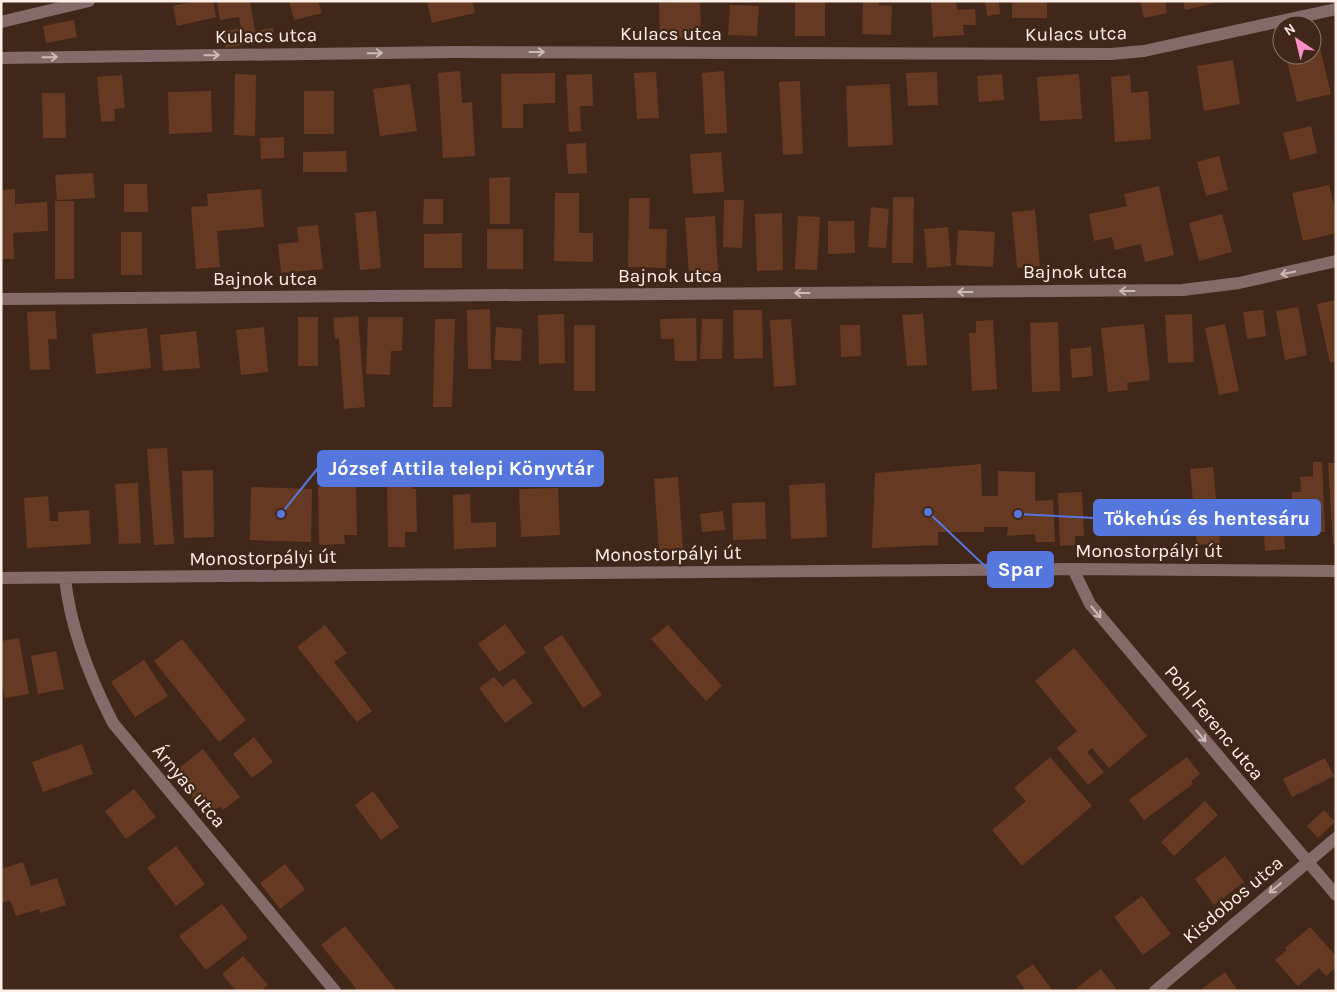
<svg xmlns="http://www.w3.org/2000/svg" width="1337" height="992" font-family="Karla,sans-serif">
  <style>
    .building { fill: #663a22 }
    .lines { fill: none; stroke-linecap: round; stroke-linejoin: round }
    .minor { stroke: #846b6a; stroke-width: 12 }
    .oneway { stroke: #cdbab5 }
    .labels { text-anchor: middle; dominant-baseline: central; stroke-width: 4.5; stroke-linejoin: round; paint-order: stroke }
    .street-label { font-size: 19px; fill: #fdeee7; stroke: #412719 }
    .leader { fill: none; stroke: #5576dc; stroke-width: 2 }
    .callout-dot { fill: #5576dc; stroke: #412719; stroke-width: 2 }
    .callout { fill: #5576dc; stroke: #5576dc; stroke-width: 2 }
    .callout-label { font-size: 20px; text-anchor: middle; font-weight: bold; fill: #fff }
  </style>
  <rect width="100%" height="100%" fill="#412719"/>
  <path class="building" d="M195 1H213L216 17 177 26 173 6Z
    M217 1H250L255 31 273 28 275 39 226 48 223 31 241 28 239 17 220 20Z
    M289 1H318L322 13 294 20Z
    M427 1H472L475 13 432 23Z
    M700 1 701 37 660 39 659 3Z
    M795 1H825V36H795Z
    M863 1H879V5L892 6 891 35 862 34Z
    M931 1H956L957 10 975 9 976 25H963L964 35 933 37Z
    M985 1H999L1000 14 987 16Z
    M1012 1H1047V18H1012Z
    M1140 1H1165L1167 13 1144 18Z
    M1183 1H1218V2L1185 10Z
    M730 5 759 6 757 36 728 35Z
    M74 20 77 37 46 43 43 26Z
    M1320 48 1331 94 1297 102 1286 57 1293 55H1312V50Z
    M1233 60 1240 104 1204 111 1197 66Z
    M460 71 462 103 472 102 475 156 443 158 438 73Z
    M724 71 727 133 705 134 702 73Z
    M656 72 659 118 637 119 634 73Z
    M937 72 938 105 908 106 906 73Z
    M555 73V103L523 104V128H502L501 74Z
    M235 74 256 75 255 136 234 135Z
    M592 74 593 106H580L581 131 569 132 566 75Z
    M1002 74 1004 100 979 102 977 76Z
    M1079 74 1082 119 1040 121 1037 77Z
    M122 75 125 108 114 109 115 121 101 122 97 77Z
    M1130 75 1131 93 1148 91 1151 139 1115 142 1111 77Z
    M800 81 803 154 783 155 779 82Z
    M410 84 417 131 380 136 373 89Z
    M890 84 893 145 848 147 846 86Z
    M211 91 212 132 169 134 168 92Z
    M304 91H334V134H304Z
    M42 93H65L66 138H43Z
    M1311 126 1317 153 1290 160 1283 133Z
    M284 137V158L261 159 260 138Z
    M586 143 587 173 568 174 566 144Z
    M346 151 347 172H303V152Z
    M721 152 724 192 693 194 690 154Z
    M1219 156 1228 190 1206 196 1197 162Z
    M93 173 95 198 57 200 55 175Z
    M510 177V224H490L489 178Z
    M124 184H147L148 212H124Z
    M1329 185 1336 214V233L1303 241 1292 193Z
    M1159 186 1174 255 1145 262 1141 244 1115 250 1112 237 1094 241 1089 214 1127 206 1124 194Z
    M15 189V204L47 202 48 231 13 233 14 259H1V190Z
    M261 189 264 227 217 231 220 267 196 269 191 207 208 206 207 194Z
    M555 193H579V233H593V262L554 261Z
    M893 197H914L913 263H892Z
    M629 198H650L649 229H667L666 268 628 267Z
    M424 199H443V224H423Z
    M724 200H744L742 248 723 247Z
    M55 201H74V279H55Z
    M871 207 889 209 886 248 868 247Z
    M1035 210 1040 266 1017 268 1012 212Z
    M376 211 381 268 360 270 355 213Z
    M782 213 783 270 757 271 755 214Z
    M1222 214 1232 252 1199 261 1189 223Z
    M715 216 718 274 689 276 685 218Z
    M798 216 820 217 817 270 795 269Z
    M828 221H854L855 253 828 254Z
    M318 225 323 269 281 273 278 244 299 242 297 227Z
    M948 227 951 266 927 268 924 229Z
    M487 229H523V269H487Z
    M958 230 995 232 993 267 956 265Z
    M121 232H142V275H121Z
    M462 233V268H424V234Z
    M1336 300V361L1330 363 1317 304Z
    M1298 307 1307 355 1285 360 1276 311Z
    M490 309 491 369H468L467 310Z
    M733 310H762L763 358 734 359Z
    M1263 310 1266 336 1247 339 1243 312Z
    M55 311 57 339H48L50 369 30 370 27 312Z
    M564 314 565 363 539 364 538 315Z
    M923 314 927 365 907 366 902 315Z
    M1192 314 1194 362 1168 363 1165 315Z
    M358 316 365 407 344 409 339 338 335 339 333 318Z
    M298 317H318V366H298Z
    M368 317H403L402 351H391L390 375 366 374Z
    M696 318 697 361H675L674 339H661L660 319Z
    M435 319H455L452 407H433Z
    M702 319H723L722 359H700Z
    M791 319 796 385 774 387 770 320Z
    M993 320 997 389 972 391 969 333H976V321Z
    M1058 322 1060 391 1032 392 1030 323Z
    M1144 324 1150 380 1127 383 1128 390 1108 392 1101 328Z
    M1225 324 1239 391 1219 395 1205 328Z
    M574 325H595V391H574Z
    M840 325H860L861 356 841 357Z
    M264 327 268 372 241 375 236 330Z
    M496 327 522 329 521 361 494 360Z
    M147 328 151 368 96 374 92 334Z
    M196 331 200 368 163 371 160 335Z
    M1091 347 1093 376 1072 378 1070 349Z
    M167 448 174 544 154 545 147 449Z
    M1313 462H1322L1325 532 1294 533 1292 492H1301L1300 477 1313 476Z
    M1328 463H1336V544H1333Z
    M981 464 982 496H998V471L1035 472V501L1053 500 1055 542H1036L1035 534 1007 536 1008 527H984V532H938V545L872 548 875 473Z
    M1213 467 1220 543 1197 545 1190 469Z
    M213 470 214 537 184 538 182 471Z
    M412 477V489H416L417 532H405V547H388L387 478Z
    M678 477 683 548 659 550 654 479Z
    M138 483 141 543 119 544 115 484Z
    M825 483 827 537 791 539 789 485Z
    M356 486 357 535H344L345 544 319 545 318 487Z
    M251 487 312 489 311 542 250 540Z
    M558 488 560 535 521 537 519 489Z
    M1082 492 1084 536H1075V545L1060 546 1058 493Z
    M470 494 471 523 496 522V547L454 549 453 495Z
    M48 496 50 521H58V512L89 510 91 544 27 548 24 498Z
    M765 502 766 539 733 540 732 503Z
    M1282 505 1285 549 1265 551 1262 507Z
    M723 511 725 530 702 532 700 514Z
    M505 624 526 653 499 672 478 644Z
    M325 625 347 653 334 662 372 711 357 722 297 647Z
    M668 625 722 686 706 701 651 639Z
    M562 635 602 695 583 708 543 647Z
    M19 638 29 694 5 698 1 679V641Z
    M182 639 246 720 219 742 154 661Z
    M1074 648 1147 736 1109 768 1092 748 1087 752 1104 772 1088 785 1057 748 1077 731 1035 681Z
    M56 651 64 689 38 694 31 656Z
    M144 660 168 696 135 717 111 682Z
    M494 677 503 687 514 678 533 703 505 723 479 688Z
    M254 737 273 762 252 778 233 754Z
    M82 744 93 774 43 792 32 762Z
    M203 749 240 797 223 810 220 806 207 816 174 772Z
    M1050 757 1092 806 1022 866 992 830 1026 801 1014 788Z
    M1187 757 1200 774 1191 781 1193 784 1144 820 1129 800Z
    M1325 758 1334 776 1292 797 1283 779Z
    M134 789 156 817 126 839 105 811Z
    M373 791 399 827 381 840 355 805Z
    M1205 801 1218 815 1174 856 1161 842Z
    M1324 810 1335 822 1318 838 1307 826Z
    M176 846 205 884 176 906 147 868Z
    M1225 856 1244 882 1214 905 1195 879Z
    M23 862 31 886 57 878 66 905 40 913 39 909 16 916 10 900 1 903V869Z
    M285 864 305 889 280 909 260 883Z
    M1142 896 1171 934 1143 955 1114 917Z
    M222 904 248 938 206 970 179 936Z
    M345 926 397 991H358L321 945Z
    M1310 927 1336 956V967L1326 976 1319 968 1298 986 1275 960 1287 950 1285 948Z
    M243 956 268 985 261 991H236L222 974Z
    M1033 964 1053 991H1026L1016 976Z
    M1101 969 1118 991H1073Z
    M1225 972 1238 991H1199Z"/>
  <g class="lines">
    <path class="minor" d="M1 22 89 1
      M1 58 454 52 1111 54 1144 51 1336 9
      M1 299 1183 290 1239 283 1336 261
      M1073 569 1090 604 1336 895
      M1 578 1073 569 1336 571
      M65 578C70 627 91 680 113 723L335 991
      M1155 991 1336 838"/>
  </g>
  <defs><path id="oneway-shaft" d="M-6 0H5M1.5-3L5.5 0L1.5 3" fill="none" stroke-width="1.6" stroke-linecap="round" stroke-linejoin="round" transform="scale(1.25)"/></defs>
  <g class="oneway">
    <use href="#oneway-shaft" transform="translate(537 52)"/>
    <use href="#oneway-shaft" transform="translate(375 53) rotate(-1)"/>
    <use href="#oneway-shaft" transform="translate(212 55) rotate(-1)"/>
    <use href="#oneway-shaft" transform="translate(50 57) rotate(-1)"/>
    <use href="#oneway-shaft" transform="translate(1288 273) rotate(168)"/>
    <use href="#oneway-shaft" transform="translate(1127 291) rotate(180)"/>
    <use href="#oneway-shaft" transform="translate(965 292) rotate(180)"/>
    <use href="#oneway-shaft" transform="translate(802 293) rotate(180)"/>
    <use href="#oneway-shaft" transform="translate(1096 612) rotate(50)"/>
    <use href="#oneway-shaft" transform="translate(1201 736) rotate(50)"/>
    <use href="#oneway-shaft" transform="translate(1275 888) rotate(140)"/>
  </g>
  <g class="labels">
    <g class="street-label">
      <text x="671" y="34">Kulacs utca</text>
      <text transform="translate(1076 34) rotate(-1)">Kulacs utca</text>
      <text transform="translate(266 36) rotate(-1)">Kulacs utca</text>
      <text x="1075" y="272">Bajnok utca</text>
      <text x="670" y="276">Bajnok utca</text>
      <text x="265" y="279">Bajnok utca</text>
      <text x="1149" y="551">Monostorpályi út</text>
      <text transform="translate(668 554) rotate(-1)">Monostorpályi út</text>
      <text transform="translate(263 558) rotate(-1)">Monostorpályi út</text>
      <text transform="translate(1214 723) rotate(50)">Pohl Ferenc utca</text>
      <text transform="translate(189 786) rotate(50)">Árnyas utca</text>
      <text transform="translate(1233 900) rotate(-40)">Kisdobos utca</text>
    </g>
  </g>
  <path class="leader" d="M281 514L318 468M1018 514L1094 518M928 512L988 569"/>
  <g class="callout-dot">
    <circle cx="281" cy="514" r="5"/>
    <circle cx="1018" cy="514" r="5"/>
    <circle cx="928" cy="512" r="5"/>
  </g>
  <g class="callout">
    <rect x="318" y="451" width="285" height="35" rx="5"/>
    <rect x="1094" y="500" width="226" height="35" rx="5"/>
    <rect x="988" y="552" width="65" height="35" rx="5"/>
  </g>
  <g class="callout-label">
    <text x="461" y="475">József Attila telepi Könyvtár</text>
    <text x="1207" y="525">Tőkehús és hentesáru</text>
    <text x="1020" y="576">Spar</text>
  </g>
  <rect width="1337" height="992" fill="none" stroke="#fdeee7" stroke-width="5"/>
  <g transform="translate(1297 40) rotate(325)"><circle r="24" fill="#412719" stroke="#8c776b"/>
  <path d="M0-4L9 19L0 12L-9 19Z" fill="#fa8fc8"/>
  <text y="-8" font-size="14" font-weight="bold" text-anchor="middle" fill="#fdeee7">N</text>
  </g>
</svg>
